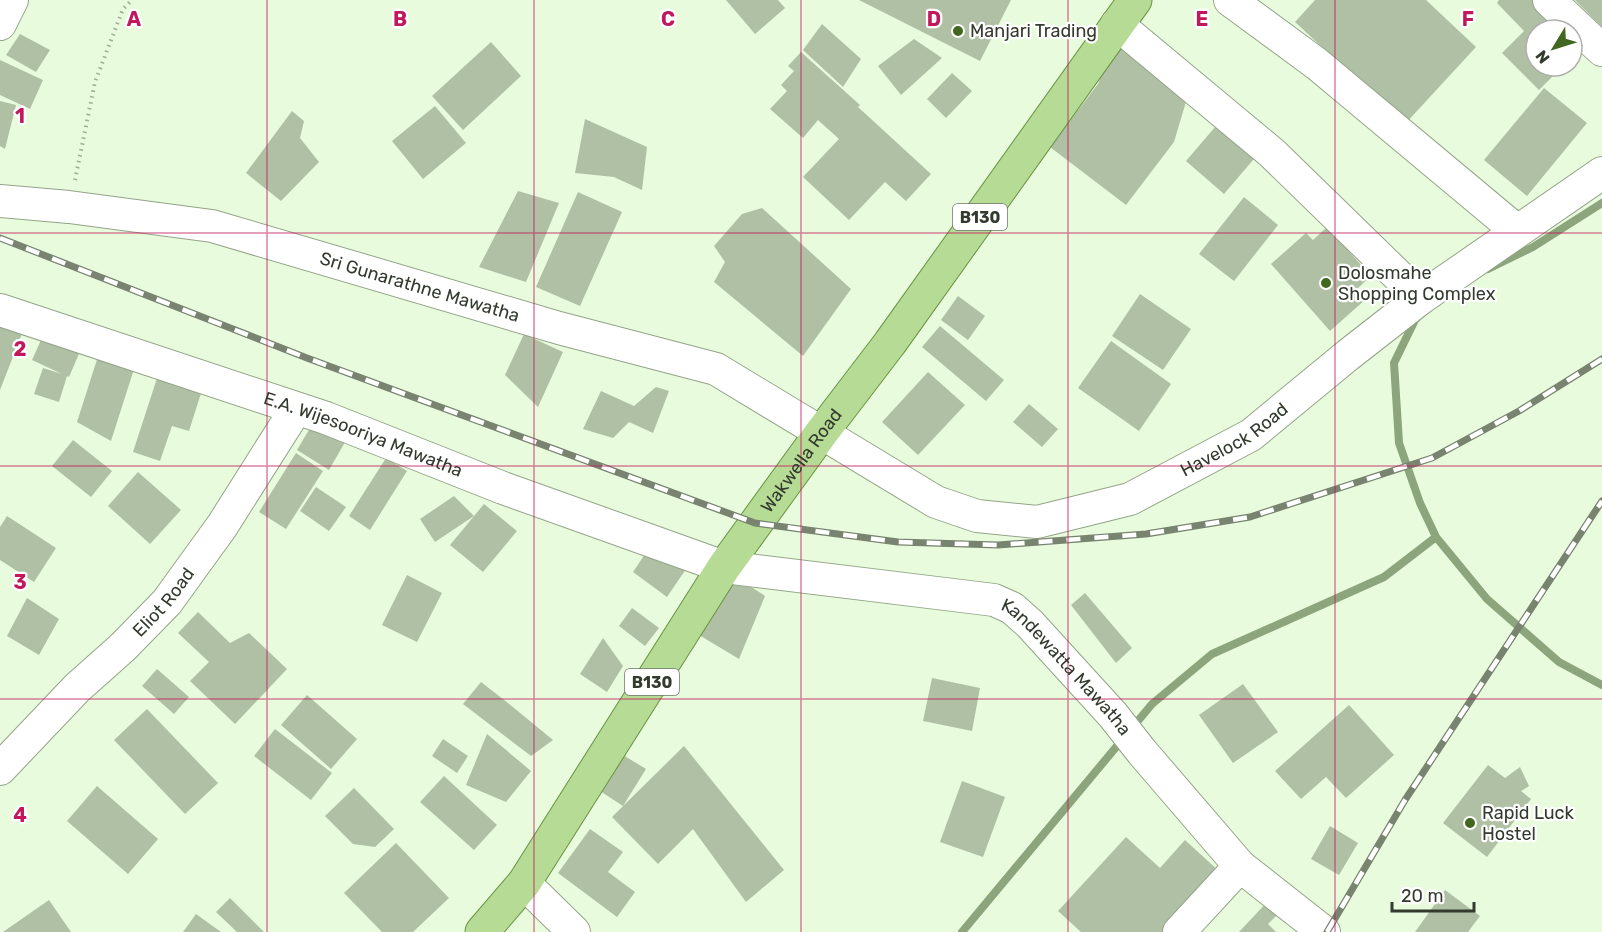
<svg xmlns="http://www.w3.org/2000/svg" width="1602" height="932" font-family="Rubik,sans-serif">
  <style>
    .lines { fill: none; stroke-linecap: round; stroke-linejoin: round }
    .stream { stroke: #8da57c; stroke-width: 8 }
    .building { fill: #afc0a4 }
    .minor-casing { stroke: #93a488; stroke-width: 34 }
    .major-casing { stroke: #689343; stroke-width: 35 }
    .path { stroke: #9fad96; stroke-width: 4; stroke-dasharray: 1.5 4.5; stroke-linecap: butt }
    .minor { stroke: #fff; stroke-width: 32 }
    .major { stroke: #b6db95; stroke-width: 33 }
    .rail-casing { stroke: #788370; stroke-width: 7 }
    .rail { stroke: #fff; stroke-width: 4.5; stroke-dasharray: 14; stroke-linecap: butt }
    .grid { fill: none; stroke: #c2185b; stroke-width: 1.5; stroke-opacity: 0.55 }
    .poi-dot { fill: #426720; stroke: #fff; stroke-width: 2 }
    .labels { text-anchor: middle; dominant-baseline: central; stroke-width: 4.5; stroke-linejoin: round; paint-order: stroke }
    .shield { fill: #fff; stroke: #70756d; stroke-width: 1.5 }
    .shield-label { font-size: 16px; font-weight: bold; fill: #333a2e }
    .poi-label { font-size: 18px; fill: #333a2e; stroke: #fff; text-anchor: start }
    .street-label { font-size: 18px; fill: #333a2e; stroke: #fff }
    .grid-label { font-size: 20px; text-anchor: middle; font-weight: bold; fill: #c2185b; stroke: #fff; stroke-width: 4.5; stroke-linejoin: round; paint-order: stroke }
  </style>
  <rect width="100%" height="100%" fill="#e9fbdd"/>
  <g class="lines">
    <path class="stream" d="M1488 269 1533 247 1602 203
      M1418 317 1415 320 1394 363 1399 443 1420 503 1436 537 1487 599 1559 662 1602 685
      M962 932 1152 704 1212 654 1384 577 1436 537"/>
  </g>
  <path class="building" d="M726 0H778L785 8 755 34Z
    M859 0H1011L980 61Z
    M1315 0H1426L1476 47 1405 124 1295 22Z
    M1499 0H1542L1586 43 1572 57V30H1536V66H1563L1539 90 1502 53 1524 31 1497 3Z
    M1575 0H1602V27Z
    M822 24 861 59 843 87 803 50Z
    M20 34 50 50 36 72 6 55Z
    M1116 37 1188 95 1174 142 1126 205 1050 147 1098 84Z
    M914 39 942 58 901 95 878 66Z
    M491 42 521 76 463 130 432 96Z
    M801 52 860 105 858 107 931 174 906 201 885 182 849 220 803 177 839 139 818 120 803 138 770 109 787 91 781 85 794 71 788 66Z
    M0 60 43 80 30 109 0 95Z
    M952 73 972 91 946 118 927 99Z
    M1544 88 1587 123 1527 196 1484 160Z
    M0 101 16 105 5 149 0 146Z
    M435 106 466 143 423 179 392 141Z
    M292 111 304 121 300 138 319 162 281 201 246 173Z
    M585 119 647 147 642 190 614 177 575 173Z
    M1221 120 1259 153 1224 194 1186 161Z
    M518 191 559 203 526 282 479 267Z
    M578 192 622 212 580 306 536 287Z
    M1244 197 1278 225 1234 281 1199 254Z
    M762 208 851 289 803 356 714 282 725 262 714 246 742 214Z
    M1327 227 1371 276 1357 289 1366 299 1330 331 1271 264 1306 233 1313 240Z
    M1140 294 1191 329 1163 370 1112 336Z
    M958 296 985 316 968 340 941 320Z
    M0 322 23 331 0 390Z
    M940 326 1004 380 986 401 922 347Z
    M45 331 82 347 69 377 67 376 59 402 34 394 43 368 62 374 32 360Z
    M524 334 563 352 538 407 505 375Z
    M1111 341 1171 384 1139 431 1078 388Z
    M100 350 135 366 111 441 77 422Z
    M159 372 203 387 189 431 172 426 160 461 133 452Z
    M928 372 965 405 918 455 882 422Z
    M656 387 669 391 653 433 629 422 613 438 583 429 601 391 634 406Z
    M1029 404 1058 429 1042 447 1013 422Z
    M316 418 348 437 329 470 297 450Z
    M73 440 112 471 91 497 52 466Z
    M296 453 323 471 286 529 259 512Z
    M386 458 407 471 370 530 349 516Z
    M138 472 181 510 150 544 108 506Z
    M316 487 346 507 329 531 300 511Z
    M454 496 474 516 435 542 420 519Z
    M484 504 517 531 483 572 450 545Z
    M7 516 56 548 34 582 0 560V527Z
    M645 554 686 569 667 597 633 572Z
    M407 575 442 593 417 642 382 625Z
    M736 577 765 596 739 659 699 635Z
    M1085 593 1132 648 1116 663 1071 605Z
    M27 598 59 619 39 655 7 636Z
    M632 608 659 628 645 646 619 626Z
    M198 612 230 643 249 633 287 669 235 724 190 681 209 662 178 633Z
    M603 638 623 666 607 692 580 674Z
    M157 669 189 697 174 714 142 686Z
    M932 678 980 688 972 731 923 721Z
    M481 682 508 703 553 740 531 756 463 704Z
    M1243 684 1278 732 1233 763 1199 715Z
    M307 695 357 739 331 769 281 725Z
    M1349 705 1394 755 1346 798 1326 777 1301 799 1275 771Z
    M147 709 218 783 185 814 114 740Z
    M275 729 332 773 311 800 254 756Z
    M487 734 531 771 506 802 466 785Z
    M443 739 468 756 457 773 432 756Z
    M684 746 784 870 746 902 693 829 658 864 612 817 623 806 600 791 623 755 646 769 623 806Z
    M1488 765 1505 778 1520 767 1529 786 1521 791 1531 799 1487 857 1443 823Z
    M444 776 497 825 474 850 420 802Z
    M962 781 1005 797 983 857 940 842Z
    M97 786 158 839 128 874 67 821Z
    M354 788 394 829 375 847 353 844 325 816Z
    M1330 826 1358 843 1339 875 1311 859Z
    M590 829 623 852 608 872 635 892 617 917 558 873Z
    M1126 837 1160 868 1185 840 1221 873 1168 932H1081L1058 911Z
    M396 843 449 898 413 932H382L344 893Z
    M1445 890 1480 916 1468 932H1415Z
    M230 898 264 932H237L216 912Z
    M49 900 71 932H3Z
    M1269 900 1281 911 1268 924 1276 932H1239Z
    M196 914 221 932H183Z"/>
  <g class="lines">
    <g class="minor-casing">
      <g id="minor">
        <path d="M1230 0 1317 64 1517 231"/>
        <path d="M1549 0 1602 50"/>
        <path d="M0 24 12 0"/>
        <path d="M1117 24 1272 153 1421 298"/>
        <path id="s1" d="M0 201 69 207 212 226 559 328 716 369 936 502 977 516 1037 522 1130 499 1251 435 1348 355 1421 298 1602 173"/>
        <path id="s2" d="M0 310 326 418 503 488 724 567 994 600 1012 608 1030 624 1113 715 1142 752 1240 866 1324 932"/>
        <path id="s3" d="M0 769 77 688 123 647 167 602 222 526 296 409"/>
        <path d="M524 883 574 932"/>
        <path d="M1179 932 1240 866"/>
      </g>
    </g>
    <g class="major-casing">
      <g id="major">
        <path id="s4" d="M482 932 524 883 724 567 822 432 890 343 1135 0"/>
      </g>
    </g>
    <path class="path" d="M75 180 95 82 123 9 132 0"/>
    <use href="#minor" class="minor"/>
    <use href="#major" class="major"/>
    <g class="rail-casing">
      <path id="rail" d="M0 238 307 358 755 523 898 542 998 545 1146 534 1250 517 1432 458 1519 411 1602 359
        M1327 932 1405 800 1602 501"/>
    </g>
    <use href="#rail" class="rail"/>
  </g>
  <path class="grid" d="M267 0V932M534 0V932M801 0V932M1068 0V932M1335 0V932M0 233H1602M0 466H1602M0 699H1602"/>
  <g class="poi-dot">
    <circle cx="958" cy="31" r="6"/>
    <circle cx="1326" cy="283" r="6"/>
    <circle cx="1470" cy="823" r="6"/>
  </g>
  <g class="labels">
    <g class="shield">
      <rect x="953" y="204" width="54" height="26" rx="4.5"/>
      <rect x="625" y="669" width="54" height="26" rx="4.5"/>
    </g>
    <g class="shield-label">
      <text x="980" y="217">B130</text>
      <text x="652" y="682">B130</text>
    </g>
    <g class="poi-label">
      <text x="970" y="31">Manjari Trading</text>
      <text x="1338" y="273">Dolosmahe<tspan x="1338" dy="21">Shopping Complex</tspan></text>
      <text x="1482" y="813">Rapid Luck<tspan x="1482" dy="21">Hostel</tspan></text>
    </g>
    <g class="street-label">
      <text stroke="none"><textPath href="#s1" startOffset="430">Sri Gunarathne Mawatha</textPath></text>
      <text stroke="none"><textPath href="#s2" startOffset="384">E.A. Wijesooriya Mawatha</textPath></text>
      <text stroke="none"><textPath href="#s1" startOffset="1314">Havelock Road</textPath></text>
      <text stroke="none"><textPath href="#s4" startOffset="570">Wakwella Road</textPath></text>
      <text stroke="none"><textPath href="#s3" startOffset="234">Eliot Road</textPath></text>
      <text stroke="none"><textPath href="#s2" startOffset="1140">Kandewatta Mawatha</textPath></text>
    </g>
  </g>
  <g class="grid-label">
    <text x="134" y="26">A</text>
    <text x="400" y="26">B</text>
    <text x="668" y="26">C</text>
    <text x="934" y="26">D</text>
    <text x="1202" y="26">E</text>
    <text x="1468" y="26">F</text>
    <text x="20" y="123">1</text>
    <text x="20" y="356">2</text>
    <text x="20" y="589">3</text>
    <text x="20" y="822">4</text>
  </g>
  <g transform="translate(1554 48) rotate(232)"><circle r="28" fill="#ffffff" stroke="#adb0ab" stroke-width="1.5"/>
  <path d="M0-4.5L10 22L0 15L-10 22Z" fill="#426720"/>
  <text y="-9" font-size="16" font-weight="bold" text-anchor="middle" fill="#333a2e">N</text>
  </g>
  <path d="M1392 902v9h82v-9" fill="none" stroke="#333a2e" stroke-width="3"/>
  <text x="1401" y="902" font-size="18" fill="#333a2e" stroke="#ffffff" stroke-width="4.5" paint-order="stroke">20 m</text>
</svg>
